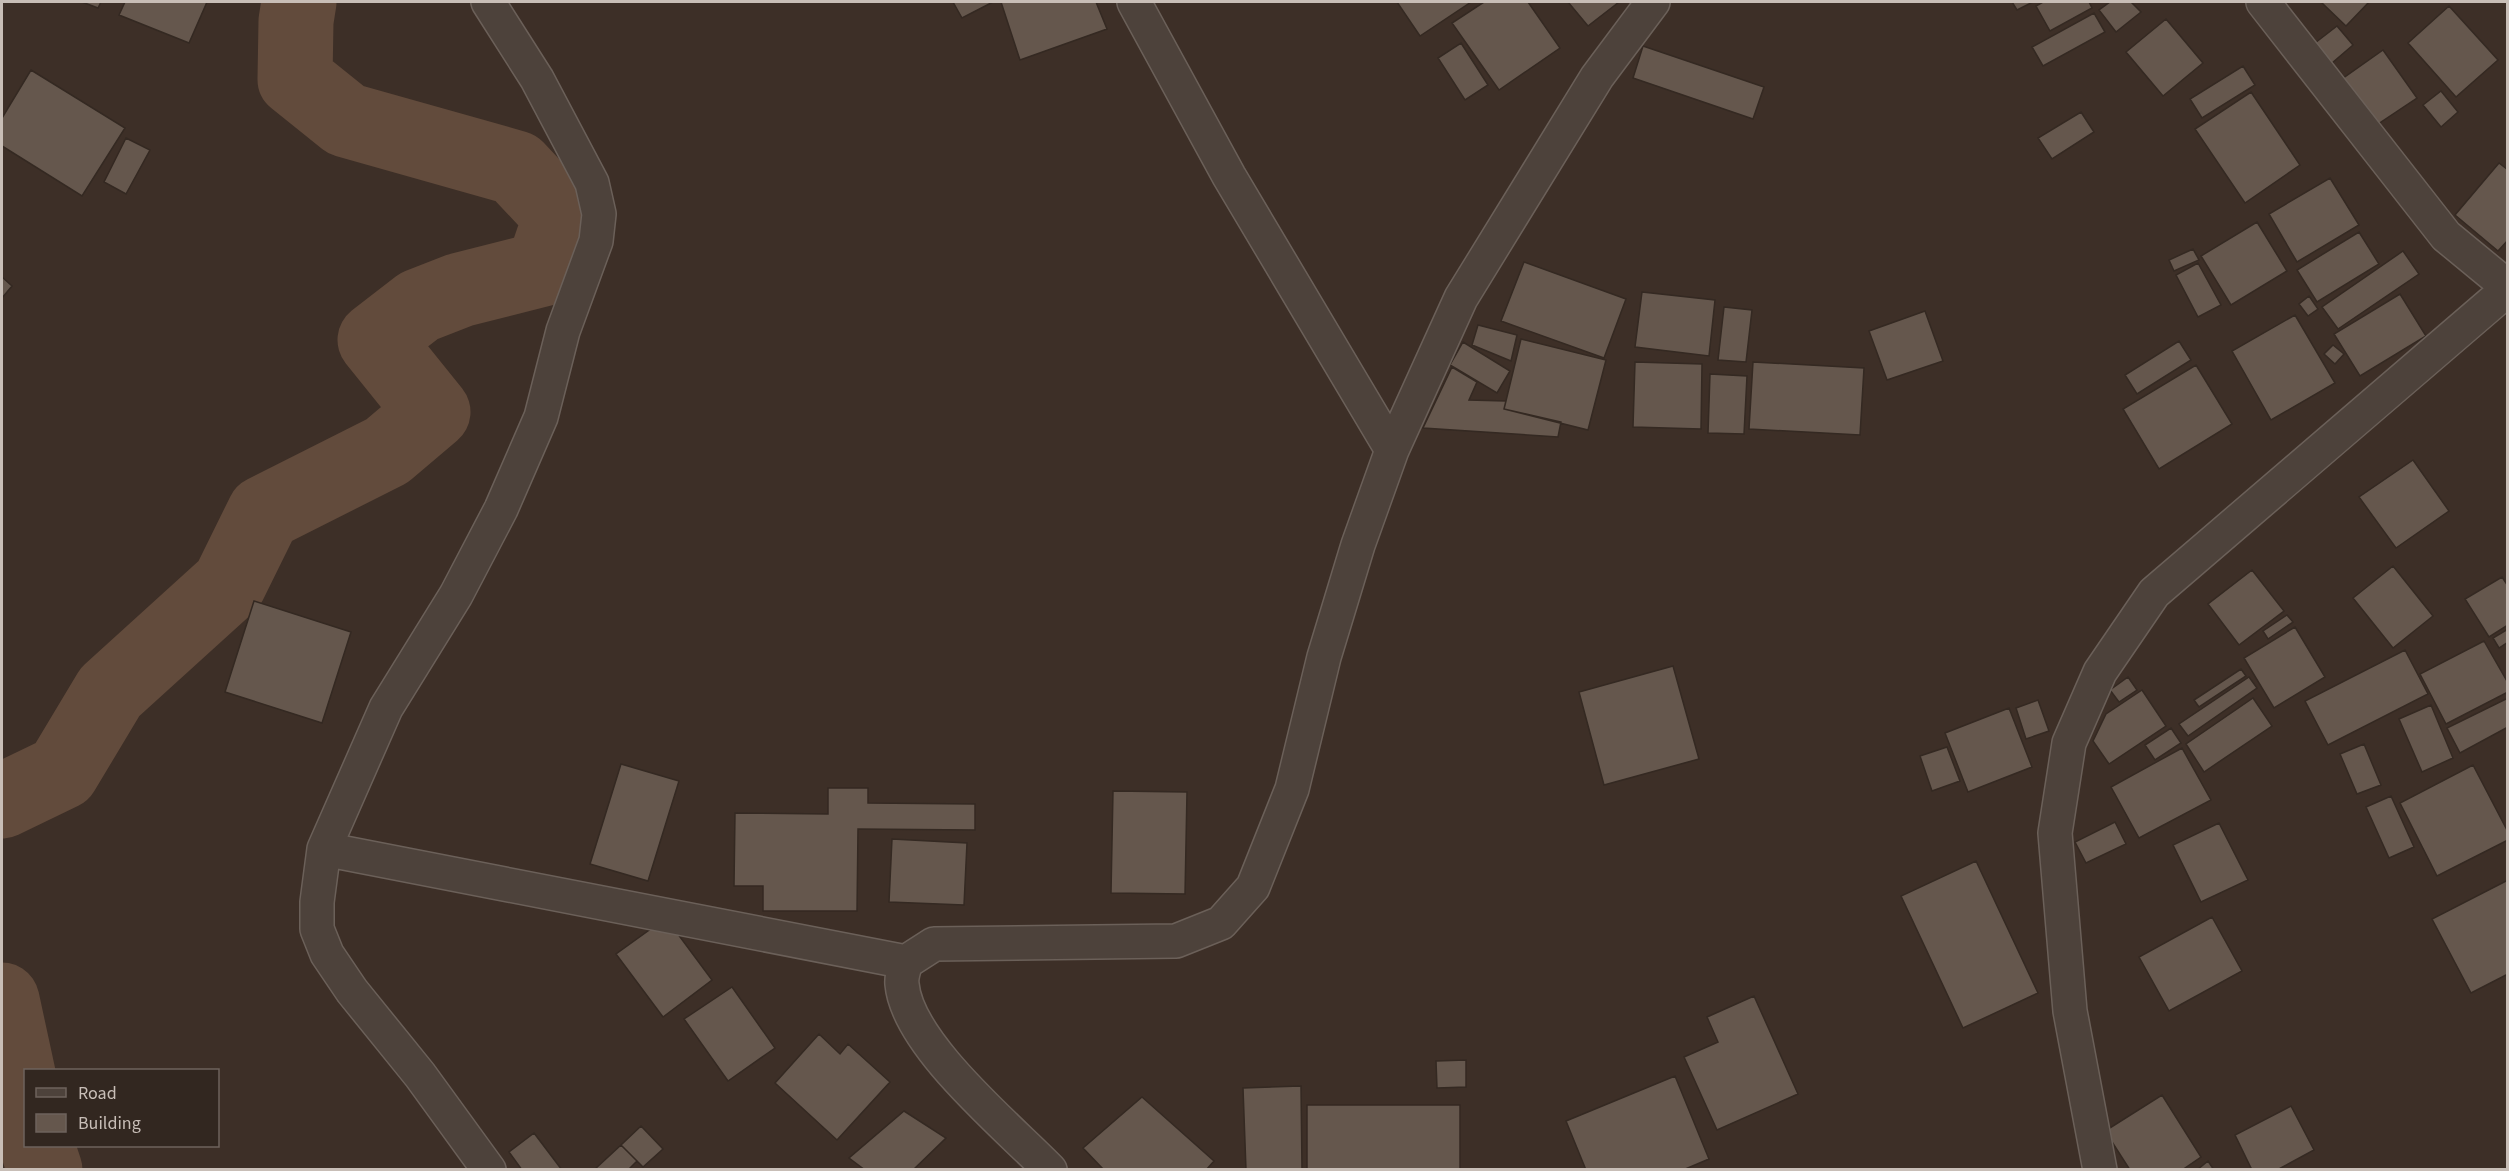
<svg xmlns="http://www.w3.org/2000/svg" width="2509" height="1171" font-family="'Source Sans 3',sans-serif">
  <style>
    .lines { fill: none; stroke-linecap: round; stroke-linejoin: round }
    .river { stroke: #624b3c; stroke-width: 75 }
    .building { fill: #65574d; stroke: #342922; stroke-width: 1.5 }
    .street-casing { stroke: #6b6059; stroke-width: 36 }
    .street { stroke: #4d423b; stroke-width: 33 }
  </style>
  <rect width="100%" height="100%" fill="#3d2f27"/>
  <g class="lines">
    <path class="river" d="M2 801 62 772 110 692 229 584 264 513 387 451 433 412 375 340 419 306 460 290 543 269 561 216 516 168 346 120 295 79 296 21 299 2
      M2 1000 26 1111
      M37 1146 45 1170"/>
  </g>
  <path class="building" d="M82 2H101L98 8Z
    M125 2H207L189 43 119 15Z
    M953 2H993L962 18Z
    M1001 2H1096L1107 29 1020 60Z
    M1397 2H1471L1420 36Z
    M1484 2H1528L1560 48 1499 90 1452 23Z
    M1568 2H1619L1588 26Z
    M2012 2H2033L2017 10Z
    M2043 2H2089L2092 8 2050 31 2036 6Z
    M2110 2H2131L2141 12 2116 32 2099 10Z
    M2321 2H2369L2346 26Z
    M2449 6 2498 60 2456 97 2408 43Z
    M2094 13 2105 32 2043 66 2032 47Z
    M2166 19 2203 63 2163 96 2126 52Z
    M2337 26 2353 45 2332 63 2315 43Z
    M1461 43 1488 85 1465 100 1438 58Z
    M1643 46 1764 87 1753 119 1633 78Z
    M2383 50 2417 98 2375 126 2342 79Z
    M2243 66 2255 85 2202 118 2190 99Z
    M31 70 125 128 82 196 2 146V118Z
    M2441 91 2458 112 2441 127 2423 105Z
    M2251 92 2300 165 2245 203 2195 129Z
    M2081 112 2094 132 2052 159 2038 138Z
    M126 138 150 150 126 194 104 182Z
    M2499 163 2508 170V240L2498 251 2455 215Z
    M2330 178 2359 225 2297 262 2269 214Z
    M2257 222 2287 271 2231 305 2201 256Z
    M2359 232 2379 264 2317 302 2297 270Z
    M2193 249 2199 260 2174 271 2169 260Z
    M2403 251 2419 274 2338 329 2322 307Z
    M1524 262 1626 299 1604 358 1501 321Z
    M2198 263 2221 305 2198 317 2176 275Z
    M2 277 12 286 2 298Z
    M1642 292 1715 300 1709 356 1635 347Z
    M2400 294 2426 336 2360 376 2334 334Z
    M2309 296 2318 309 2308 316 2299 304Z
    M1724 307 1752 310 1746 362 1718 360Z
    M1925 311 1943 361 1887 380 1869 331Z
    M2295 315 2335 383 2271 420 2232 351Z
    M1478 325 1517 335 1511 361 1472 345Z
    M1521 339 1606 360 1588 430 1504 409Z
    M2179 341 2191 360 2137 394 2125 375Z
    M1463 342 1510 371 1497 393 1450 365Z
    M2333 345 2344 354 2335 364 2324 354Z
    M1635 362 1702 364 1701 429 1633 427Z
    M1753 362 1864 368 1860 435 1749 429Z
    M2196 365 2232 424 2159 469 2123 409Z
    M1452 367 1477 382 1469 400 1506 401 1504 409 1561 422 1558 437 1423 428Z
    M1710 374 1747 376 1744 434 1708 433Z
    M2413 460 2449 511 2396 548 2359 497Z
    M2393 566 2433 616 2393 648 2353 598Z
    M2252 570 2284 611 2239 645 2208 604Z
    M2502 577 2508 586V625L2489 637 2465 599Z
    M254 601 351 632 322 723 225 692Z
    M2287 615 2293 622 2268 639 2263 631Z
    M2295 627 2325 677 2274 708 2244 658Z
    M2508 629V642L2499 648 2493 638Z
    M2484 641 2508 683V692L2446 724 2420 674Z
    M2405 650 2428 694 2328 745 2305 701Z
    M1673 666 1699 759 1604 785 1579 692Z
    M2241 669 2246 676 2199 707 2194 700Z
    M2128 677 2137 690 2119 702 2110 690Z
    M2249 677 2257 688 2188 736 2179 724Z
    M2142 690 2166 726 2109 764 2093 741 2106 714Z
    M2253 698 2272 726 2204 772 2186 744Z
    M2508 698V727L2460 753 2447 728Z
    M2038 700 2049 731 2026 739 2016 708Z
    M2431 705 2453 758 2422 772 2399 719Z
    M2009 708 2032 767 1968 792 1945 733Z
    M2171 728 2181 743 2155 760 2145 745Z
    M2364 744 2381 785 2357 794 2340 754Z
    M1947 747 1960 781 1932 791 1920 756Z
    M2182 748 2211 800 2139 838 2111 787Z
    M621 764 679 781 648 881 590 864Z
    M2473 765 2508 832V840L2437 876 2400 803Z
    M828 788H868V803L975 804V830L858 829 857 911H763V886H734L735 813 828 814Z
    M1113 791 1187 792 1185 894 1111 893Z
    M2391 796 2414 847 2389 858 2366 807Z
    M2115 822 2126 844 2086 863 2075 842Z
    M2219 823 2248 880 2201 902 2173 845Z
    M892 839 967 843 964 905 889 902Z
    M1976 861 2038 993 1963 1028 1901 896Z
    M2508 880V974L2471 993 2432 919Z
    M2212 917 2242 971 2169 1011 2139 957Z
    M666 918 712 980 663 1017 616 954Z
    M732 987 775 1048 728 1081 684 1019Z
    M1754 996 1798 1094 1717 1130 1684 1057 1718 1042 1707 1017Z
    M819 1034 840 1054 848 1044 890 1082 837 1140 775 1083Z
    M1466 1060V1087L1437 1088 1436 1061Z
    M1675 1076 1709 1159 1683 1170H1586L1566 1121Z
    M1301 1086 1302 1170H1246L1243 1088Z
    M2162 1095 2201 1157 2182 1170H2130L2105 1131Z
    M1142 1097 1214 1161 1206 1170H1104L1083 1148Z
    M1307 1105H1460V1170H1307Z
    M2291 1106 2314 1150 2277 1170H2252L2235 1135Z
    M904 1111 946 1138 913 1170H865L849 1158Z
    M641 1126 663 1149 643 1167 621 1145Z
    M534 1133 562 1170H522L509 1152Z
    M621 1145 637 1161 628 1170H594Z
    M2208 1161 2214 1170H2197Z"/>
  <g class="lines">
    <g class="street-casing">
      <path id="street" d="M488 2 537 79 592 183 599 214 596 241 563 331 541 417 501 509 456 595 386 708 324 849 317 902V929L327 954 352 991 420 1075 489 1170
        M1134 2 1229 176 1392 450
        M2263 2 2446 236 2508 287
        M324 849 906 962
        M1050 1170C1008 1127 907 1044 902 984 901 977 904 969 906 962L934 944 1176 941 1221 923 1253 887 1292 789 1324 657 1358 545 1392 450 1461 298 1597 77 1653 2
        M2100 1170 2070 1011 2055 833 2069 743 2100 672 2154 593 2508 289"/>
    </g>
    <use href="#street" class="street"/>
  </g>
  <rect width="2509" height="1171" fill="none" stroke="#c8beb7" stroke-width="6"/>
  <rect x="24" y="1069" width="195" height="78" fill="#322720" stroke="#6e635c" stroke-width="1.5"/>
  <rect x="36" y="1088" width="30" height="9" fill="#4d423b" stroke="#6e635c" stroke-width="1.5"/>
  <text x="78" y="1099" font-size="18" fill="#c8beb7">Road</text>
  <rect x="36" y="1114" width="30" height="18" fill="#65574d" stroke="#6e635c" stroke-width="1.5"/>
  <text x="78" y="1129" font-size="18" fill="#c8beb7">Building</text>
</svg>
